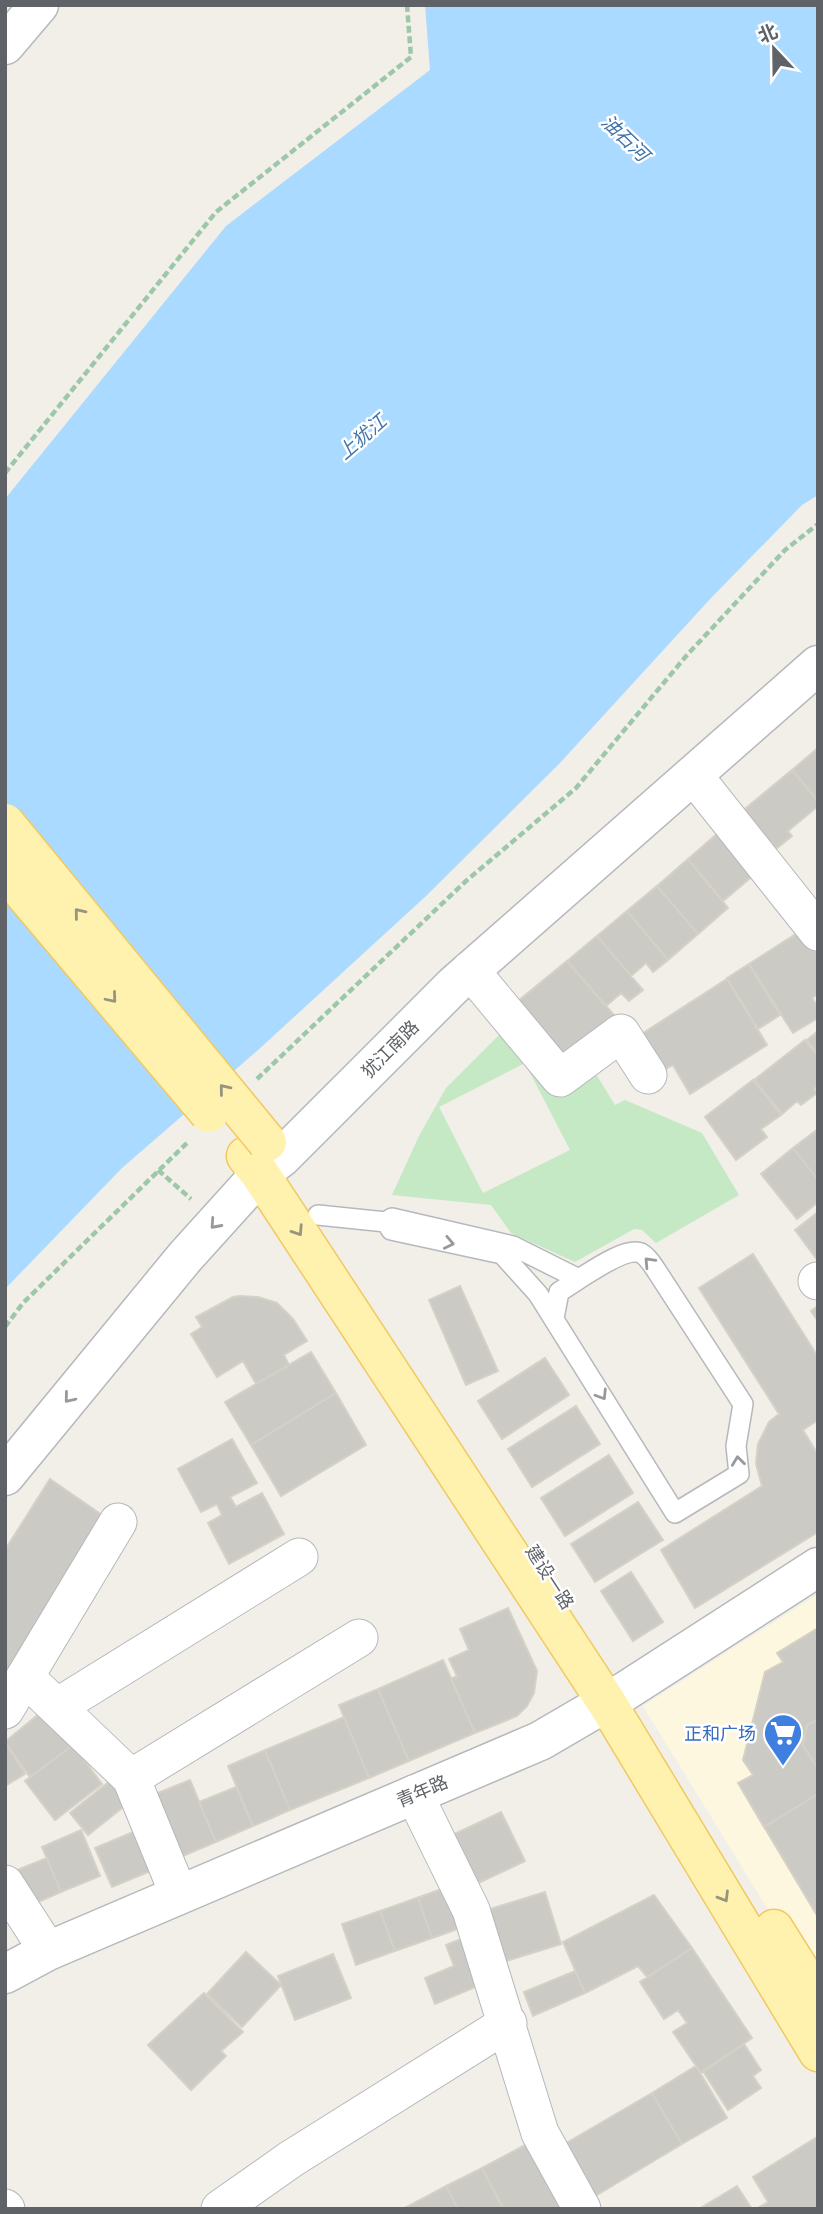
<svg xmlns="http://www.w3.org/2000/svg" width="823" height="2214" font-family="Inter,'Noto Sans SC',sans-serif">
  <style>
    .commercial { fill: #fef7e0 }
    .green { fill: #c5e8c5; fill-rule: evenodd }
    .water { fill: #aadaff }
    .building { fill: #cccac5; stroke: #d6d1c6; stroke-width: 2 }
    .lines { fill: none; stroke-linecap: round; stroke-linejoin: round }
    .service-casing { stroke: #b5b8bc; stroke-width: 22 }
    .minor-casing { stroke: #b5b8bc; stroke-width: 39 }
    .tertiary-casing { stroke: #b5b8bc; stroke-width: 41 }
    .primary-casing { stroke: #f2c960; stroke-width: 41 }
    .path { stroke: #9cc7a9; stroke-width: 4.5; stroke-dasharray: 7 3.5; stroke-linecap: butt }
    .service { stroke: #fff; stroke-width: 19 }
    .minor { stroke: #fff; stroke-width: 37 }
    .tertiary { stroke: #fff; stroke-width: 38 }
    .primary { stroke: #fff2af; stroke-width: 38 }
    .primary-bridge-casing { stroke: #f2c960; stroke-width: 41; stroke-linecap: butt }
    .primary-bridge { stroke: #fff2af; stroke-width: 38 }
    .oneway { stroke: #979581 }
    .oneway2 { stroke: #979a9d }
    .labels { text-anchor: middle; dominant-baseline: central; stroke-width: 5; stroke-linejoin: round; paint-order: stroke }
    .street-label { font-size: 18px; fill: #5f6368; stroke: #fff }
    .shop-label { font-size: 18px; fill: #366cbe; stroke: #fff; text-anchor: end }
    .water-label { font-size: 19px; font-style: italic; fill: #4174aa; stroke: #fff }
  </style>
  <rect width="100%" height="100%" fill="#f1efe8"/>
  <path class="commercial" d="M818 1594V1991L643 1706Z"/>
  <path class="green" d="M500 1034 596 1074 615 1105 625 1100 702 1133 739 1195 656 1243 642 1230 634 1229 575 1262 511 1233 491 1205 392 1195 419 1136 446 1088ZM525 1063 570 1150 483 1193 439 1107Z"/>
  <path class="water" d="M425 5H818V495L802 505 711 598 559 764 426 896 257 1051 122 1168 5 1289V499L226 226 430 70Z"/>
  <path class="building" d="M818 748V801L792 770Z
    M792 770 818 801V806L788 831 792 836 772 852 740 813Z
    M718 833 754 875 723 901 688 859Z
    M688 859 728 908 698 934 657 886Z
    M657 886 698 934 668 960 627 911Z
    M627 911 668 960 653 972 646 963 631 976 597 936Z
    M805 928 818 947V994L812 998 818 1007V1018L793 1033 749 964Z
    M597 936 643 990 629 1001 621 993 606 1006 567 961Z
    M567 961 620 1022 564 1067 512 1006Z
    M749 964 780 1015 758 1029 727 978Z
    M727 979 767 1045 690 1094 673 1065 659 1073 637 1037Z
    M818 1031V1054L807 1040Z
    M805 1040 818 1056V1085L814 1089 817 1093 801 1105 797 1101 782 1114 754 1080Z
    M753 1080 781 1115 761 1129 767 1137 736 1160 705 1117Z
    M818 1129V1180L793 1148Z
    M793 1148 818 1180V1202L797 1219 761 1174Z
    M818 1212V1261L795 1230Z
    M753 1254 818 1357V1420L803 1430 818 1455V1532L695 1608 661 1550 762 1486 756 1464 758 1444 769 1422 779 1414 699 1288Z
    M460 1286 498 1371 466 1385 429 1300Z
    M240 1296 258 1297 277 1303 293 1319 307 1341 284 1355 289 1365 256 1384 243 1361 217 1377 191 1334 202 1327 196 1317 233 1297Z
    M818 1306V1321L811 1311Z
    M311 1352 336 1393 251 1445 225 1402Z
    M545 1358 569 1395 502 1439 478 1401Z
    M336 1393 366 1445 281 1496 251 1445Z
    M576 1406 600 1444 532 1487 508 1449Z
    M232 1439 257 1483 230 1497 236 1507 262 1493 284 1534 229 1564 208 1523 222 1515 217 1504 201 1512 178 1469Z
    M609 1455 633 1493 565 1536 541 1498Z
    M50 1479 102 1515 5 1683V1550Z
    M638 1502 663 1540 595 1582 571 1544Z
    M631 1572 663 1622 633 1641 601 1591Z
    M508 1608 537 1671 534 1693 527 1706 517 1716 475 1733 451 1679 457 1676 449 1659 469 1650 460 1629Z
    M818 1628V1917L738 1783 753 1775 743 1760 765 1672 783 1662 777 1653Z
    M818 1628V1719L807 1725 803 1745 818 1769V1794L764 1827 738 1783 753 1775 743 1760 765 1672 783 1662 777 1653Z
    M443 1660 475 1733 409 1761 378 1689Z
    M378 1689 409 1761 369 1778 339 1705Z
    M45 1709 73 1745 30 1777 5 1742Z
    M344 1717 369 1778 290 1810 265 1750Z
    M5 1742 25 1774 5 1786Z
    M73 1745 102 1784 55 1820 25 1781Z
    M265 1750 290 1810 253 1826 228 1766Z
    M190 1780 216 1842 171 1861 145 1798Z
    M110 1781 127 1804 88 1835 70 1813Z
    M236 1787 253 1826 216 1842 199 1802Z
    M501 1812 525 1861 470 1887 446 1838Z
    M145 1827 163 1866 112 1887 95 1848Z
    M81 1830 100 1876 61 1892 42 1847Z
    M47 1858 61 1892 27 1907 12 1872Z
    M450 1886 464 1927 432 1938 418 1898Z
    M450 1886 464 1927 395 1951 380 1911Z
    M545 1892 561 1944 500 1963 484 1911Z
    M654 1895 692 1948 647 1977 638 1966 585 1993 563 1942Z
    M380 1911 395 1951 356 1965 342 1924Z
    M466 1937 485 1983 435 2004 425 1978 454 1966 446 1945Z
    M692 1948 752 2038 701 2073 673 2032 687 2023 678 2010 664 2019 640 1982Z
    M246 1952 281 1985 242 2027 207 1994Z
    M333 1954 351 1998 295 2020 278 1976Z
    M575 1971 585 1993 533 2016 524 1992Z
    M204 1993 243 2032 221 2051 226 2056 191 2090 148 2045Z
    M744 2044 761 2070 753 2076 761 2088 728 2110 703 2071Z
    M696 2066 727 2118 682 2144 652 2093Z
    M652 2093 682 2144 587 2201 556 2149Z
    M817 2137 818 2209H756L768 2202 753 2177Z
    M817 2137 818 2209H763L761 2206 768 2202 753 2177Z
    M533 2141 563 2209H504L482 2168Z
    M482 2168 503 2209H458L446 2186Z
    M446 2186 458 2209H403Z
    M737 2186 752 2209H699Z"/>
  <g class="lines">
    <g class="service-casing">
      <path id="service" d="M318 1215 386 1222 392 1218 513 1246 579 1279C592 1271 626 1247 641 1253 648 1257 652 1264 656 1270L743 1404 736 1446 739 1474 675 1513 538 1294 502 1254 391 1230 386 1222
        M554 1318 559 1292 579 1279"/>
    </g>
    <g class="minor-casing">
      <path id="minor" d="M694 776 818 932
        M470 970 560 1078 621 1033 648 1075
        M817 1281H818
        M25 1677 131 1778 179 1895
        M57 1707 299 1557
        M5 1710 118 1522
        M131 1778 359 1638
        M414 1794 471 1910 540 2133 582 2209
        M5 1884 48 1951
        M5 2208 6 2209
        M220 2209 291 2159 508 2023"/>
    </g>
    <g class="tertiary-casing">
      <path id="tertiary" d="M5 45 39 5
        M5 1476 185 1257 260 1174 281 1158 454 985 818 665
        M5 1974 48 1951 540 1741 624 1692 818 1567"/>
    </g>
    <g class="primary-casing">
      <path id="primary" d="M246 1156 260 1174 607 1703 818 2052
        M774 1929 818 1999"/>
    </g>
    <path class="path" d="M5 473 216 212 411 57 407 5
      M257 1079 466 881 576 788 687 655 785 550 818 524
      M158 1170 191 1199
      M5 1327 23 1303 189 1141"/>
    <use href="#service" class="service"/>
    <use href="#minor" class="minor"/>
    <use href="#tertiary" class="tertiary"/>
    <use href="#primary" class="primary"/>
    <g class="primary-bridge-casing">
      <path id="primary-bridge" d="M5 823 267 1142
        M5 871 209 1113"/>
    </g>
    <use href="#primary-bridge" class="primary-bridge"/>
  </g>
  <defs><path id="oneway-chevron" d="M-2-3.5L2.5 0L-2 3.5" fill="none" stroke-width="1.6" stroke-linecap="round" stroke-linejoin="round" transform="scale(1.75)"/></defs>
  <g class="oneway">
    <use href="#oneway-chevron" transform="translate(79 913) rotate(-129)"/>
    <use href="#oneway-chevron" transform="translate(112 998) rotate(50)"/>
    <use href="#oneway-chevron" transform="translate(224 1089) rotate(-129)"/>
    <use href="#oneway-chevron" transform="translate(298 1231) rotate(57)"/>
    <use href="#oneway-chevron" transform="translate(724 1897) rotate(59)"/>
  </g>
  <g class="oneway2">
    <use href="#oneway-chevron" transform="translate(215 1224) rotate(132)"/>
    <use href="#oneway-chevron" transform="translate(449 1243) rotate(12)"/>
    <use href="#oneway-chevron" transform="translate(649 1262) rotate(-133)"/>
    <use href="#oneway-chevron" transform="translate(602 1395) rotate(58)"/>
    <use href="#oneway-chevron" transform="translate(69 1398) rotate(129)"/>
    <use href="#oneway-chevron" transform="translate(738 1461) rotate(-97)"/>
  </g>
  <defs>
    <g id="supermarket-pin" transform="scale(2.0125)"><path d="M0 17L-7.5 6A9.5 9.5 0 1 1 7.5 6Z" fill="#3f7fe0" stroke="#fff"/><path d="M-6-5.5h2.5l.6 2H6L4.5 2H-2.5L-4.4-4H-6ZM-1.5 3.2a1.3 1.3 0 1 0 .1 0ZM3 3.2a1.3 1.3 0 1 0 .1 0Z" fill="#fff"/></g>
  </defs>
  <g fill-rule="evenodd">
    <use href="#supermarket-pin" x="783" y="1733"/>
  </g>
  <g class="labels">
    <g class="street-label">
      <text transform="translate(390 1049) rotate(-45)">犹江南路</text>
      <text transform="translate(550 1577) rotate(57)">建设一路</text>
      <text transform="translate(422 1791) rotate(-23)">青年路</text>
    </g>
    <g class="shop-label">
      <text x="756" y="1733">正和广场</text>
    </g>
    <g class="water-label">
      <text transform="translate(625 138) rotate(44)">油石河</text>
      <text transform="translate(362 437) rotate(-41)">上犹江</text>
    </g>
  </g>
  <rect width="823" height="2214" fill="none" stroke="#5f6368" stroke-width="14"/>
  <g transform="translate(774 49) rotate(338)" stroke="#ffffff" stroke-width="5" paint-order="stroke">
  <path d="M0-5L12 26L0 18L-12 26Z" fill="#5f6368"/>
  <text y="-10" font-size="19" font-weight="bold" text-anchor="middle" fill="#5f6368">北</text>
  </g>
</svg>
